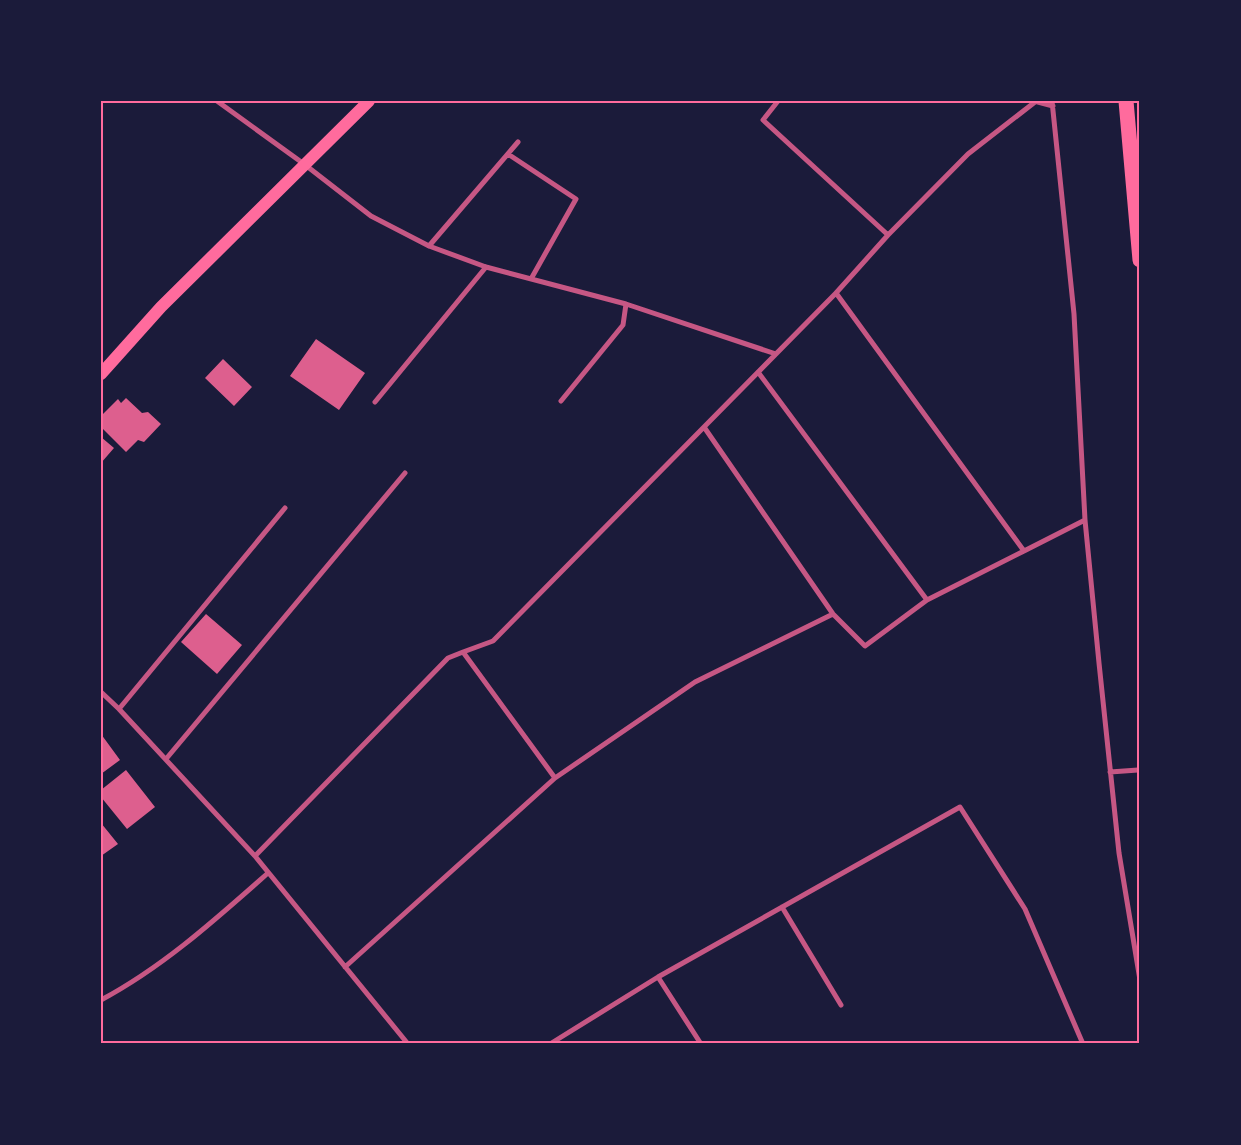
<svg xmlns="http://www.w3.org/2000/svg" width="1241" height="1145" font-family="'DejaVu Sans',sans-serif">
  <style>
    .building { fill: #dd5f8e }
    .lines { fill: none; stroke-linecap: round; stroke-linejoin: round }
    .minor { stroke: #c65784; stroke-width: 5 }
    .primary { stroke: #ff6b9d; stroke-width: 12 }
    .motorway { stroke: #ff6b9d; stroke-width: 15 }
    .neatline { fill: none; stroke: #ff6b9d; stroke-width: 2 }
  </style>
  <rect width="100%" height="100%" fill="#1b1b3a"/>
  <path class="building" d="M316 339 365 373 339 410 290 376Z
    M223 359 252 387 234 406 205 378Z
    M126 398 142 413 148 412 161 424 144 442 138 440 126 452 101 427V416L118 399 121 403Z
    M101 437 114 448 101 463Z
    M206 614 242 645 217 674 181 642Z
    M101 734 120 760 101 774Z
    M126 770 155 807 127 829 101 797V790Z
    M101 823 118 844 101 856Z"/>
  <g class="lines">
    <path class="minor" d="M217 101 304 164 371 216 429 246 486 267 626 304 776 354
      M778 101 763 120 888 235 968 154 1035 102
      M1034 101 1053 106
      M1052 101 1074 314 1085 520 1099 663 1119 853 1140 980
      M508 154 576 199 531 279
      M888 235 836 293 1024 551 1085 520
      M429 246 518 142
      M836 293 704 427 833 614 865 646 927 600 1024 551
      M758 372 927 600
      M561 401 623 325 626 304
      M375 402 486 267
      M101 692 119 709 255 856 408 1044
      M119 709 285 508
      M166 759 405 473
      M1110 772 1138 770
      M555 778 463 652 493 641 704 427
      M255 856 448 658 463 652
      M782 907 841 1005
      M345 967 555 778 695 682 833 614
      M658 977 701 1044
      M101 1000C163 967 216 919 268 873
      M550 1044 658 977 960 807 1025 909 1083 1044"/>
    <path class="primary" d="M101 374 161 307 369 101"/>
    <path class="motorway" d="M1126 101 1140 260"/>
  </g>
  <rect width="1241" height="1145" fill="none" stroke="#1b1b3a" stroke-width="205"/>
  <rect x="102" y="102" width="1036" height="940" class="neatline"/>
</svg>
